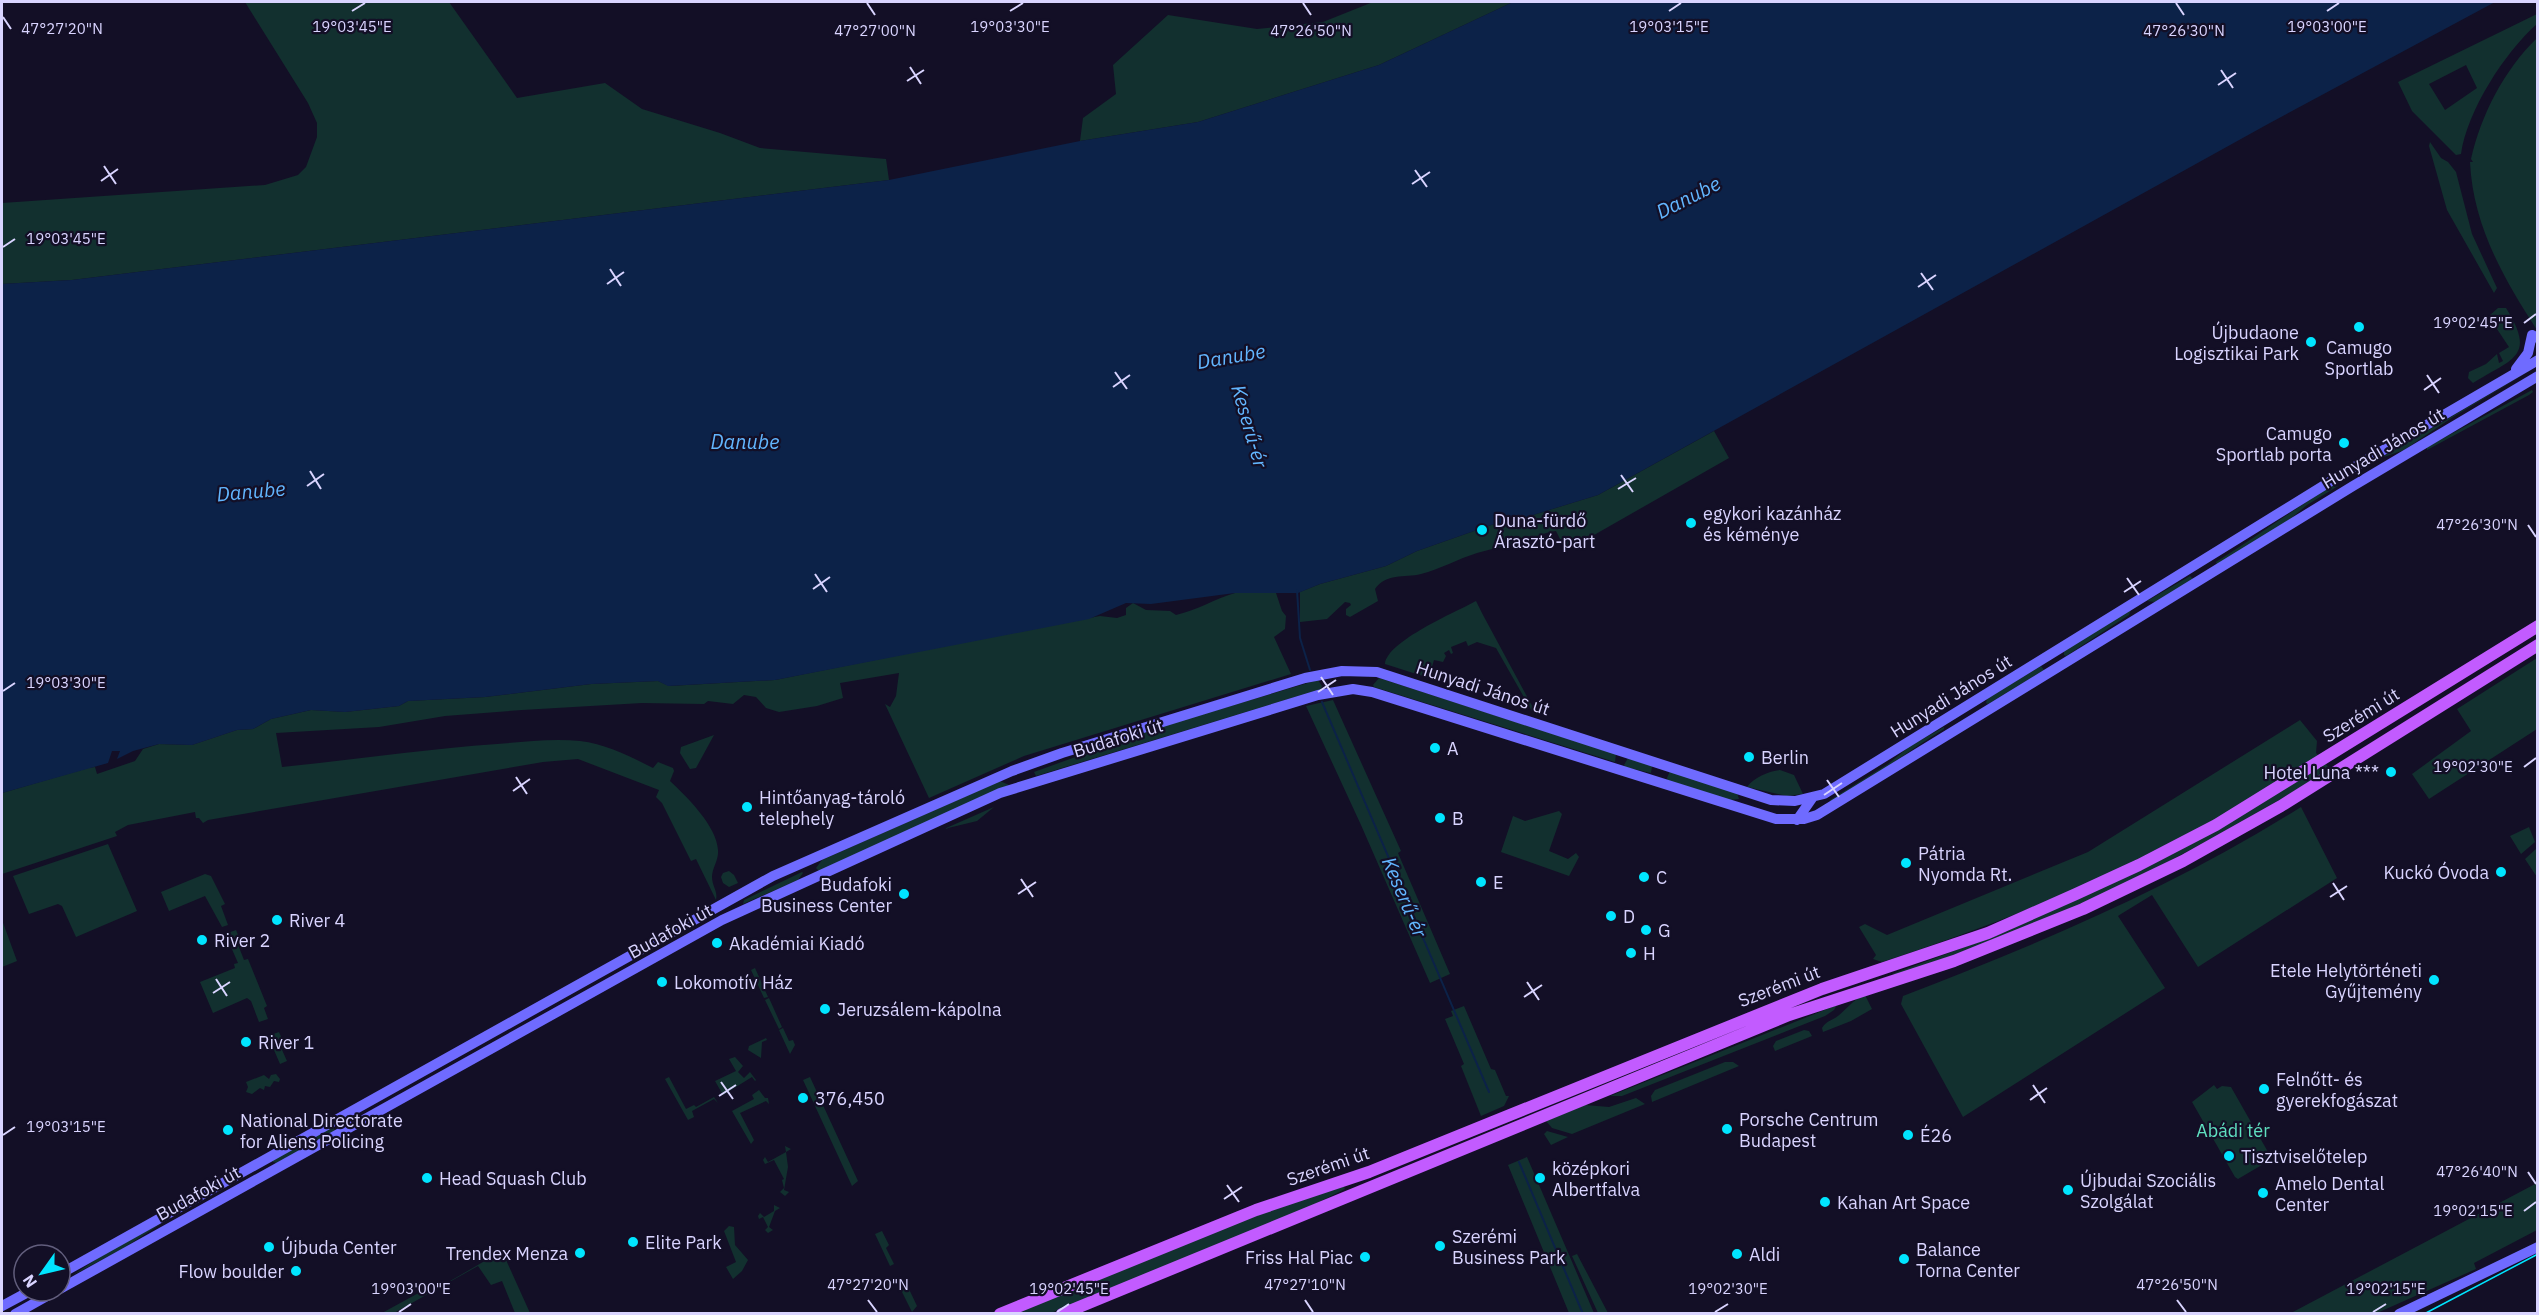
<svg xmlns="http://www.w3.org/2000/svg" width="2539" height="1315" font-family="'IBM Plex Sans',sans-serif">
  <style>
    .green { fill: #12302f; fill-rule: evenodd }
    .water { fill: #0c2248 }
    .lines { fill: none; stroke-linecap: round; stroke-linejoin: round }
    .stream { stroke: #0c2248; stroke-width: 2 }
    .secondary { stroke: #6f6bff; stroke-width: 10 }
    .primary { stroke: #c25bff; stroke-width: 12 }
    .tram { stroke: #00e5ff; stroke-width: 1.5 }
    .ticks { fill: none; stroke: #d9d4ff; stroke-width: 2 }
    .poi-dot { fill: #00e5ff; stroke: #130f26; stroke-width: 2 }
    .labels { text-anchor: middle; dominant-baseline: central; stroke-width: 4.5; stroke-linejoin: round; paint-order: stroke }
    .poi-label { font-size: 18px; fill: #d9d4ff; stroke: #130f26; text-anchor: start }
    .street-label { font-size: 18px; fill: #d9d4ff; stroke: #130f26 }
    .park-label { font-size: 18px; fill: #5fe0c0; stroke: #130f26 }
    .water-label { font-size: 20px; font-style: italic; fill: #62b6ff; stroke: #130f26 }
    .ticks-label { font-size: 15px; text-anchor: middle; fill: #d9d4ff; stroke: #130f26; stroke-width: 4.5; stroke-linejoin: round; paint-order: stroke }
  </style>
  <rect width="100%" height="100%" fill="#130f26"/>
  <path class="green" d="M245 2H449L517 98 605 83 642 109 720 133 760 148 886 159 889 180 72 280 2 284V203L265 185 298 175 306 167 317 137V123L308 103Z
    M1373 2H1513L1379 65 1198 122 1080 141 1083 118 1116 94 1113 65 1168 15 1257 29 1323 22Z
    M2537 14V24C2505 52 2467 111 2461 154L2456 155 2412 111 2398 82ZM2466 65 2477 88 2445 110 2429 84Z
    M2537 38V330C2504 279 2473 226 2470 162H2473L2471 159C2481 115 2504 70 2537 38Z
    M2430 142 2441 158 2448 162 2456 172 2472 234 2497 288 2494 293 2447 210 2429 146Z
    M2498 308H2506C2537 357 2512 359 2473 383L2468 378 2469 372 2486 364 2497 354 2499 363 2503 361 2499 353 2509 347 2495 326 2490 328V315Z
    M2533 369 2453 417 2404 450 2384 457 2355 473Z
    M2532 390 2533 392 2529 395 2427 450V447Z
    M1714 431 1729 458 1566 551 1556 531C1545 532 1537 537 1526 541 1510 546 1493 548 1477 553 1458 559 1440 569 1421 574 1404 578 1386 573 1375 589L1378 601 1350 617 1346 615V609L1351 605 1350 603 1345 602 1327 619 1300 622V592L1320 584 1386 566 1417 551 1494 524 1510 522 1598 495Z
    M2335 484 2338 486 2307 505 2289 520 2217 565 2216 562C2256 537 2294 509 2335 484Z
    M2190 576 2193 579 2155 602 2147 601Z
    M1235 593H1276L1282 611 1286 616 1285 629 1274 637 1291 674 1024 756 929 798 885 704 890 707 896 696 899 673 840 683 843 698 817 706 779 712 766 708 756 697 744 695 733 704 708 701 704 704 642 703 522 710 445 716 379 727 276 733 282 767C354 760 425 749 497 744 524 742 552 738 580 741 606 744 629 756 653 768L658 762 673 768 674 771 670 781C686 796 717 826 718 850 719 860 712 868 712 877 712 886 718 891 716 900L696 859 691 861 662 803 656 797 659 790 578 759 543 762 208 820 203 823 199 818H196L195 812 128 825 115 832 117 836 2 874V793L88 768 95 767 97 774 135 761 143 749 159 744 192 745 237 730 253 729 271 719 311 710 345 712 399 706 408 701 485 697 591 684 658 681 669 686 775 680 1024 630 1100 616 1117 618 1126 615V608L1133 603 1146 610 1170 611 1176 615C1198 610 1214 599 1235 593Z
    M1476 601 1483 615 1537 715 1533 713 1496 648 1477 642 1468 646 1466 641 1451 647 1453 653 1451 654 1449 650 1444 653 1446 656 1443 662 1434 660 1431 670 1439 672 1432 679 1385 664C1387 641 1456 612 1476 601Z
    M2131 610 2129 615 2066 656 2064 655V651Z
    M2537 658V729L2429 799 2412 774 2471 731 2457 709Z
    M2041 666 2044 670 1988 704 1986 703 1987 699Z
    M1379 678 1616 754 1615 762 1374 687 1373 685Z
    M1318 680 1322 686 1321 689 1036 776 1034 772 1150 730Z
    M1333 700 1401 851 1398 853 1450 974 1430 983 1361 825 1306 706Z
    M2300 720 2317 741 2316 753 2319 756C2284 777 2249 800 2214 820 2109 880 1996 925 1882 962L1873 959 1876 955 1859 927 1865 924 1887 935 2088 852Z
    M1944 727V729C1906 753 1870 779 1831 803L1830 800 1888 764 1910 746Z
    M714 735 696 768 690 769 680 753 681 747Z
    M1628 758 1652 766 1651 773 1625 767 1624 765Z
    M2326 764 2330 770C2209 842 2086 911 1953 955 1937 961 1906 975 1892 974L2008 931Z
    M1780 770 1794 775 1803 794 1787 796 1747 787C1753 778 1769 771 1780 770Z
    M1670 771 1737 793 1739 799 1730 800 1668 781 1667 778Z
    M1000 781 1009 785 819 871 816 868 822 860Z
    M994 807 977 821 944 829Z
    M2301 807 2337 878 2198 967 2152 895 2121 914 2118 916 2165 988 1963 1117 1901 1004 1903 996C2041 943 2176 886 2301 807Z
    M1559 811 1562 814 1549 851 1568 859 1576 853 1579 857 1569 876 1501 852 1513 816 1525 821Z
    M2529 827 2535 842 2521 854 2510 836Z
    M108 844 137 911 76 937 62 906 58 904 29 914 13 876Z
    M2537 848 2538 849 2537 877 2525 859Z
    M729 871 734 875 738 883 729 887 723 883 721 877 723 873Z
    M802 872 803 873 798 880 743 904 744 900Z
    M205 874 211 876 225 904 221 906 228 925 222 927 205 896 169 911 161 892Z
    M2 920 17 961 2 967Z
    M236 930 240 940 237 942 244 960 248 959 267 1006 264 1008 268 1019 259 1022 251 1001 247 998 213 1013 200 982 235 968 234 964 238 963 231 947 233 945 225 934Z
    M755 968 768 997 764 998 751 970Z
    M1865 995 1872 1009 1851 1021 1823 1032 1822 1028C1826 1021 1831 1021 1838 1016 1848 1008 1852 1000 1865 995Z
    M769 998 782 1027 779 1029 765 1000Z
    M1837 1005 1834 1010 1825 1016 1622 1096H1610Z
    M1464 1006 1491 1069 1495 1070 1506 1096H1509L1504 1106 1481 1116 1461 1066 1464 1064 1445 1019 1453 1016 1451 1011Z
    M783 1028 789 1041 793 1040 795 1045 790 1054 779 1030Z
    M1804 1030 1809 1031 1812 1036 1775 1051 1773 1046 1776 1041Z
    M279 1032 282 1039 278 1041 287 1061 280 1064 268 1036Z
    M766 1038 767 1040 762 1042 761 1058 748 1050 749 1046Z
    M735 1057 743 1066 738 1072 744 1078 750 1072 756 1080 755 1081 752 1077 723 1095 715 1081 736 1071 729 1059Z
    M1725 1062H1733L1739 1066 1652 1102 1651 1096 1655 1090Z
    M276 1074 280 1079 279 1082 274 1081 270 1087 265 1086 264 1090 260 1088 252 1094 246 1092 248 1087 246 1082 264 1075 269 1079 271 1075Z
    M669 1077 686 1109 694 1105 696 1107 714 1097 718 1103 714 1099 692 1111 694 1117 688 1120 665 1079Z
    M810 1077 858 1181 852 1186 803 1080Z
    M2214 1085 2217 1089 2222 1086 2231 1087 2272 1159 2238 1179 2235 1177 2192 1102Z
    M759 1090 765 1098H768L769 1104 766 1101 740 1113 754 1140 751 1144 732 1111 754 1099 752 1095Z
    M1636 1098 1645 1104 1572 1134 1552 1128 1546 1121 1585 1105 1609 1107Z
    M333 1126 335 1131 277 1163 273 1162 272 1160Z
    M1547 1131 1568 1137 1551 1145 1544 1134Z
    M785 1146 791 1149 786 1152 788 1167 784 1190 789 1192 785 1196 780 1192 784 1188 782 1180 784 1179 774 1160 765 1164 763 1160 765 1157 768 1162 786 1152Z
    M1527 1157 1594 1313H1569L1508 1165Z
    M2537 1183V1230L2474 1263 2476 1269 2377 1313H2291Z
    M1343 1185 1345 1189 1299 1212 1051 1313 1012 1314 1259 1213Z
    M774 1205 780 1208 775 1211 769 1227 773 1230 768 1233 765 1230 768 1227 763 1217 759 1219 758 1216 760 1213 764 1217 774 1211Z
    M161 1224 122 1249 73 1275 116 1246Z
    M729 1226 734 1227 735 1245 748 1260 742 1271 733 1279 726 1267 736 1262 724 1231Z
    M882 1231 889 1245 886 1248 894 1264 890 1266 875 1234Z
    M502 1251 530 1313H515L502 1281 491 1285 478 1266 394 1313H382L435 1284 438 1288Z
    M1577 1254 1608 1313H1598L1572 1256Z
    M908 1287 917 1306 912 1312 901 1290Z"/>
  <path class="water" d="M1513 2H2495L2268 124 1598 495 1510 522 1494 524 1417 551 1386 566 1320 584 1298 593H1235L1151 604 1126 603 1089 619 775 680 668 686 658 681 591 684 485 697 408 701 399 706 345 712 311 710 271 719 253 729 237 730 192 745 159 744 133 751 117 759 120 751H112L108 763 2 793V284L72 280 889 180 1080 141 1198 122 1379 65Z"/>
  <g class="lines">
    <path class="stream" d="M1297 590 1300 638 1310 670
      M1322 702 1489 1092
      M1519 1162 1583 1314"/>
    <path class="secondary" d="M2516 369 2528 353 2532 335 2538 338
      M1797 820 1813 797
      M60 1274 773 876 1012 771 1062 753 1305 678 1342 671 1377 672 1771 800 1795 801 1824 794 2344 473 2538 360
      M60 1289 722 920 1000 793 1318 695 1353 689 1372 692 1776 819H1804L1817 815 2353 486 2538 376
      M2 1306 30 1291
      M15 1314 56 1291
      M2399 1314 2538 1247"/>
    <path class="primary" d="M1000 1314 1256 1210 1369 1172 1822 989 1988 933 2076 894 2139 865 2216 825 2538 626
      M1062 1314 1789 1015 1954 961 2083 909 2183 861 2281 806 2538 645"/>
    <path class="tram" d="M2424 1314 2538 1254"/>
  </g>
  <path class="ticks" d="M867 3 875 15M1303 3 1311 15M2176 3 2184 15M352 11 365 3M1010 11 1023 3M1669 11 1681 3M2327 11 2339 3M3 17 11 29M910 67 921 84M2221 70 2233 88M907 81 924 70M2218 85 2236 73M104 166 116 184M1415 170 1427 187M101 181 118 169M1412 184 1430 172M3 247 15 239M610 269 621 286M1921 273 1933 290M607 284 624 272M1918 287 1936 275M2524 323 2536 314M1115 372 1127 389M2427 375 2439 393M1113 387 1130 375M2424 390 2441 378M310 471 321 489M1621 475 1633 492M307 486 324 474M1618 489 1636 478M2528 525 2536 537M815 574 827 592M2127 578 2139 595M813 589 830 577M2124 592 2141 581M1321 677 1333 695M3 691 15 683M1318 692 1336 680M2524 767 2536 758M516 777 527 794M1827 780 1839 797M513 791 530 779M1824 795 1842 783M1021 879 1033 897M2333 883 2344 900M1018 894 1036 882M2330 897 2347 886M216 979 227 996M1527 982 1539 1000M213 993 230 982M1524 997 1542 985M721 1082 733 1099M2033 1085 2045 1103M719 1096 736 1085M2030 1100 2047 1088M3 1135 15 1127M2528 1172 2536 1184M1227 1185 1239 1202M1224 1199 1242 1187M2524 1211 2536 1202M868 1300 877 1312M1305 1300 1313 1312M2177 1300 2186 1312M399 1312 411 1304M1057 1312 1069 1304M1715 1312 1728 1304M2373 1312 2386 1304"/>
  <g class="poi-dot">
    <circle cx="2359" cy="327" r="6"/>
    <circle cx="2311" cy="342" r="6"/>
    <circle cx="2344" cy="443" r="6"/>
    <circle cx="1691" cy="523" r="6"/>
    <circle cx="1482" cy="530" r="6"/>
    <circle cx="1435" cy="748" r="6"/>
    <circle cx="1749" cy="757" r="6"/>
    <circle cx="2391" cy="772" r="6"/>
    <circle cx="747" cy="807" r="6"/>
    <circle cx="1440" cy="818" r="6"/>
    <circle cx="1906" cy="863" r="6"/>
    <circle cx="2501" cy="872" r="6"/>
    <circle cx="1644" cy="877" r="6"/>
    <circle cx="1481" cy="882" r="6"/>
    <circle cx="904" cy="894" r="6"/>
    <circle cx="1611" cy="916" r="6"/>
    <circle cx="277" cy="920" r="6"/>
    <circle cx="1646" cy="930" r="6"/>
    <circle cx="202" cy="940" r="6"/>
    <circle cx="717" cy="943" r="6"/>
    <circle cx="1631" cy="953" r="6"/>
    <circle cx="2434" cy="980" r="6"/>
    <circle cx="662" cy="982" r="6"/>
    <circle cx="825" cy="1009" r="6"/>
    <circle cx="246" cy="1042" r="6"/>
    <circle cx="2264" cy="1089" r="6"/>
    <circle cx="803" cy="1098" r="6"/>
    <circle cx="1727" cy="1129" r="6"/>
    <circle cx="228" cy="1130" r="6"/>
    <circle cx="1908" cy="1135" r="6"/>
    <circle cx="2229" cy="1156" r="6"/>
    <circle cx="427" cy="1178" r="6"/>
    <circle cx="1540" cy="1178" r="6"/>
    <circle cx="2068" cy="1190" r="6"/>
    <circle cx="2263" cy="1193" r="6"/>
    <circle cx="1825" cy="1202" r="6"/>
    <circle cx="633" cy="1242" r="6"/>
    <circle cx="1440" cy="1246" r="6"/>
    <circle cx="269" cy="1247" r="6"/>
    <circle cx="580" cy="1253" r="6"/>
    <circle cx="1737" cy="1254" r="6"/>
    <circle cx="1365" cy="1257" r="6"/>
    <circle cx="1904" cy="1259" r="6"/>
    <circle cx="296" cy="1271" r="6"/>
  </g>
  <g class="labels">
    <g class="poi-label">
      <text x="2299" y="332" text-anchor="end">Újbudaone<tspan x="2299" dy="21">Logisztikai Park</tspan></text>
      <text x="2359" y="347" text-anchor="middle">Camugo<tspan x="2359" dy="21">Sportlab</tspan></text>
      <text x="2332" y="433" text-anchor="end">Camugo<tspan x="2332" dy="21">Sportlab porta</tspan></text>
      <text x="1703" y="513">egykori kazánház<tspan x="1703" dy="21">és kéménye</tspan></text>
      <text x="1494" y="520">Duna-fürdő<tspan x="1494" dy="21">Árasztó-part</tspan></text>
      <text x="1447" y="748">A</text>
      <text x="1761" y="757">Berlin</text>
      <text x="2379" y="772" text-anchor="end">Hotel Luna ***</text>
      <text x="759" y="797">Hintőanyag-tároló<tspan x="759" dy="21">telephely</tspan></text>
      <text x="1452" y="818">B</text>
      <text x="1918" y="853">Pátria<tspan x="1918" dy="21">Nyomda Rt.</tspan></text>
      <text x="2489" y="872" text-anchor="end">Kuckó Óvoda</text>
      <text x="1656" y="877">C</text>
      <text x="1493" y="882">E</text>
      <text x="892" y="884" text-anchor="end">Budafoki<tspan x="892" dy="21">Business Center</tspan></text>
      <text x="1623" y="916">D</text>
      <text x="289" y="920">River 4</text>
      <text x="1658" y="930">G</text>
      <text x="214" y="940">River 2</text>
      <text x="729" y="943">Akadémiai Kiadó</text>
      <text x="1643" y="953">H</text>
      <text x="2422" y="970" text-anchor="end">Etele Helytörténeti<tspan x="2422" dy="21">Gyűjtemény</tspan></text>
      <text x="674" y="982">Lokomotív Ház</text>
      <text x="837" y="1009">Jeruzsálem-kápolna</text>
      <text x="258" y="1042">River 1</text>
      <text x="2276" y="1079">Felnőtt- és<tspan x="2276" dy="21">gyerekfogászat</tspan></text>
      <text x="815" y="1098">376,450</text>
      <text x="1739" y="1119">Porsche Centrum<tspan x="1739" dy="21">Budapest</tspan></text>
      <text x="240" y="1120">National Directorate<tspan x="240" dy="21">for Aliens Policing</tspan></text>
      <text x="1920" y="1135">É26</text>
      <text x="2241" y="1156">Tisztviselőtelep</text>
      <text x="1552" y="1168">középkori<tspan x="1552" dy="21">Albertfalva</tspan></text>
      <text x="439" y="1178">Head Squash Club</text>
      <text x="2080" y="1180">Újbudai Szociális<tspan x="2080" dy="21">Szolgálat</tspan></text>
      <text x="2275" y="1183">Amelo Dental<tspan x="2275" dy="21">Center</tspan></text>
      <text x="1837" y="1202">Kahan Art Space</text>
      <text x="1452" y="1236">Szerémi<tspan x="1452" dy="21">Business Park</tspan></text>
      <text x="645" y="1242">Elite Park</text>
      <text x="281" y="1247">Újbuda Center</text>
      <text x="1916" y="1249">Balance<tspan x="1916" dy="21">Torna Center</tspan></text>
      <text x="568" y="1253" text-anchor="end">Trendex Menza</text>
      <text x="1749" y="1254">Aldi</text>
      <text x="1353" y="1257" text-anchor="end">Friss Hal Piac</text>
      <text x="284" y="1271" text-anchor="end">Flow boulder</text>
    </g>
    <g class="street-label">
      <text transform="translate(2383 448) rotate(-31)">Hunyadi János út</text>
      <text transform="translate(1483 688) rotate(18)">Hunyadi János út</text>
      <text transform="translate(1951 696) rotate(-32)">Hunyadi János út</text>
      <text transform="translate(2361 715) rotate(-32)">Szerémi út</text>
      <text transform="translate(1118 738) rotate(-17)">Budafoki út</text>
      <text transform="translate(670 931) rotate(-29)">Budafoki út</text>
      <text transform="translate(1779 986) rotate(-21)">Szerémi út</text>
      <text transform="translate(1328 1166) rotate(-19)">Szerémi út</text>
      <text transform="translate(198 1193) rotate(-29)">Budafoki út</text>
    </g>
    <g class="park-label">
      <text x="2233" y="1130">Abádi tér</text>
    </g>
    <g class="water-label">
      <text transform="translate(1688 197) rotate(-27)">Danube</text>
      <text transform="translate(1231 356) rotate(-10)">Danube</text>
      <text transform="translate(1250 426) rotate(74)">Keserű-ér</text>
      <text x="745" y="441">Danube</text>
      <text transform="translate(251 491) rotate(-5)">Danube</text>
      <text transform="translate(1405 897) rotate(67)">Keserű-ér</text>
    </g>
  </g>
  <g class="ticks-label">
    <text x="352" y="32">19°03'45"E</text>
    <text x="1010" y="32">19°03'30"E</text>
    <text x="1669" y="32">19°03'15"E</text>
    <text x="2327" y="32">19°03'00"E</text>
    <text x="62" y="34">47°27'20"N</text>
    <text x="875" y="36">47°27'00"N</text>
    <text x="1311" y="36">47°26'50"N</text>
    <text x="2184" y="36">47°26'30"N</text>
    <text x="66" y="244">19°03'45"E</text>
    <text x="2473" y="328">19°02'45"E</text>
    <text x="2477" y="530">47°26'30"N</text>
    <text x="66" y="688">19°03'30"E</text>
    <text x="2473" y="772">19°02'30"E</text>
    <text x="66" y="1132">19°03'15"E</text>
    <text x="2477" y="1177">47°26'40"N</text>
    <text x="2473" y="1216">19°02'15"E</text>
    <text x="868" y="1290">47°27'20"N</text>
    <text x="1305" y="1290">47°27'10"N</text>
    <text x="2177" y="1290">47°26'50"N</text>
    <text x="411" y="1294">19°03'00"E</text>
    <text x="1069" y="1294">19°02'45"E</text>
    <text x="1728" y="1294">19°02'30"E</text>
    <text x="2386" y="1294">19°02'15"E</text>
  </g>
  <rect width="2539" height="1315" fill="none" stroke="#d9d4ff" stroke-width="6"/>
  <g transform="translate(42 1273) rotate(236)"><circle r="28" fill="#130f26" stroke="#625e7d" stroke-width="1.5"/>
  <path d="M0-4.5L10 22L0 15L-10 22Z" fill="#00e5ff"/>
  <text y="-9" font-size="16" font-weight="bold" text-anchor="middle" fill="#d9d4ff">N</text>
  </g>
</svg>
